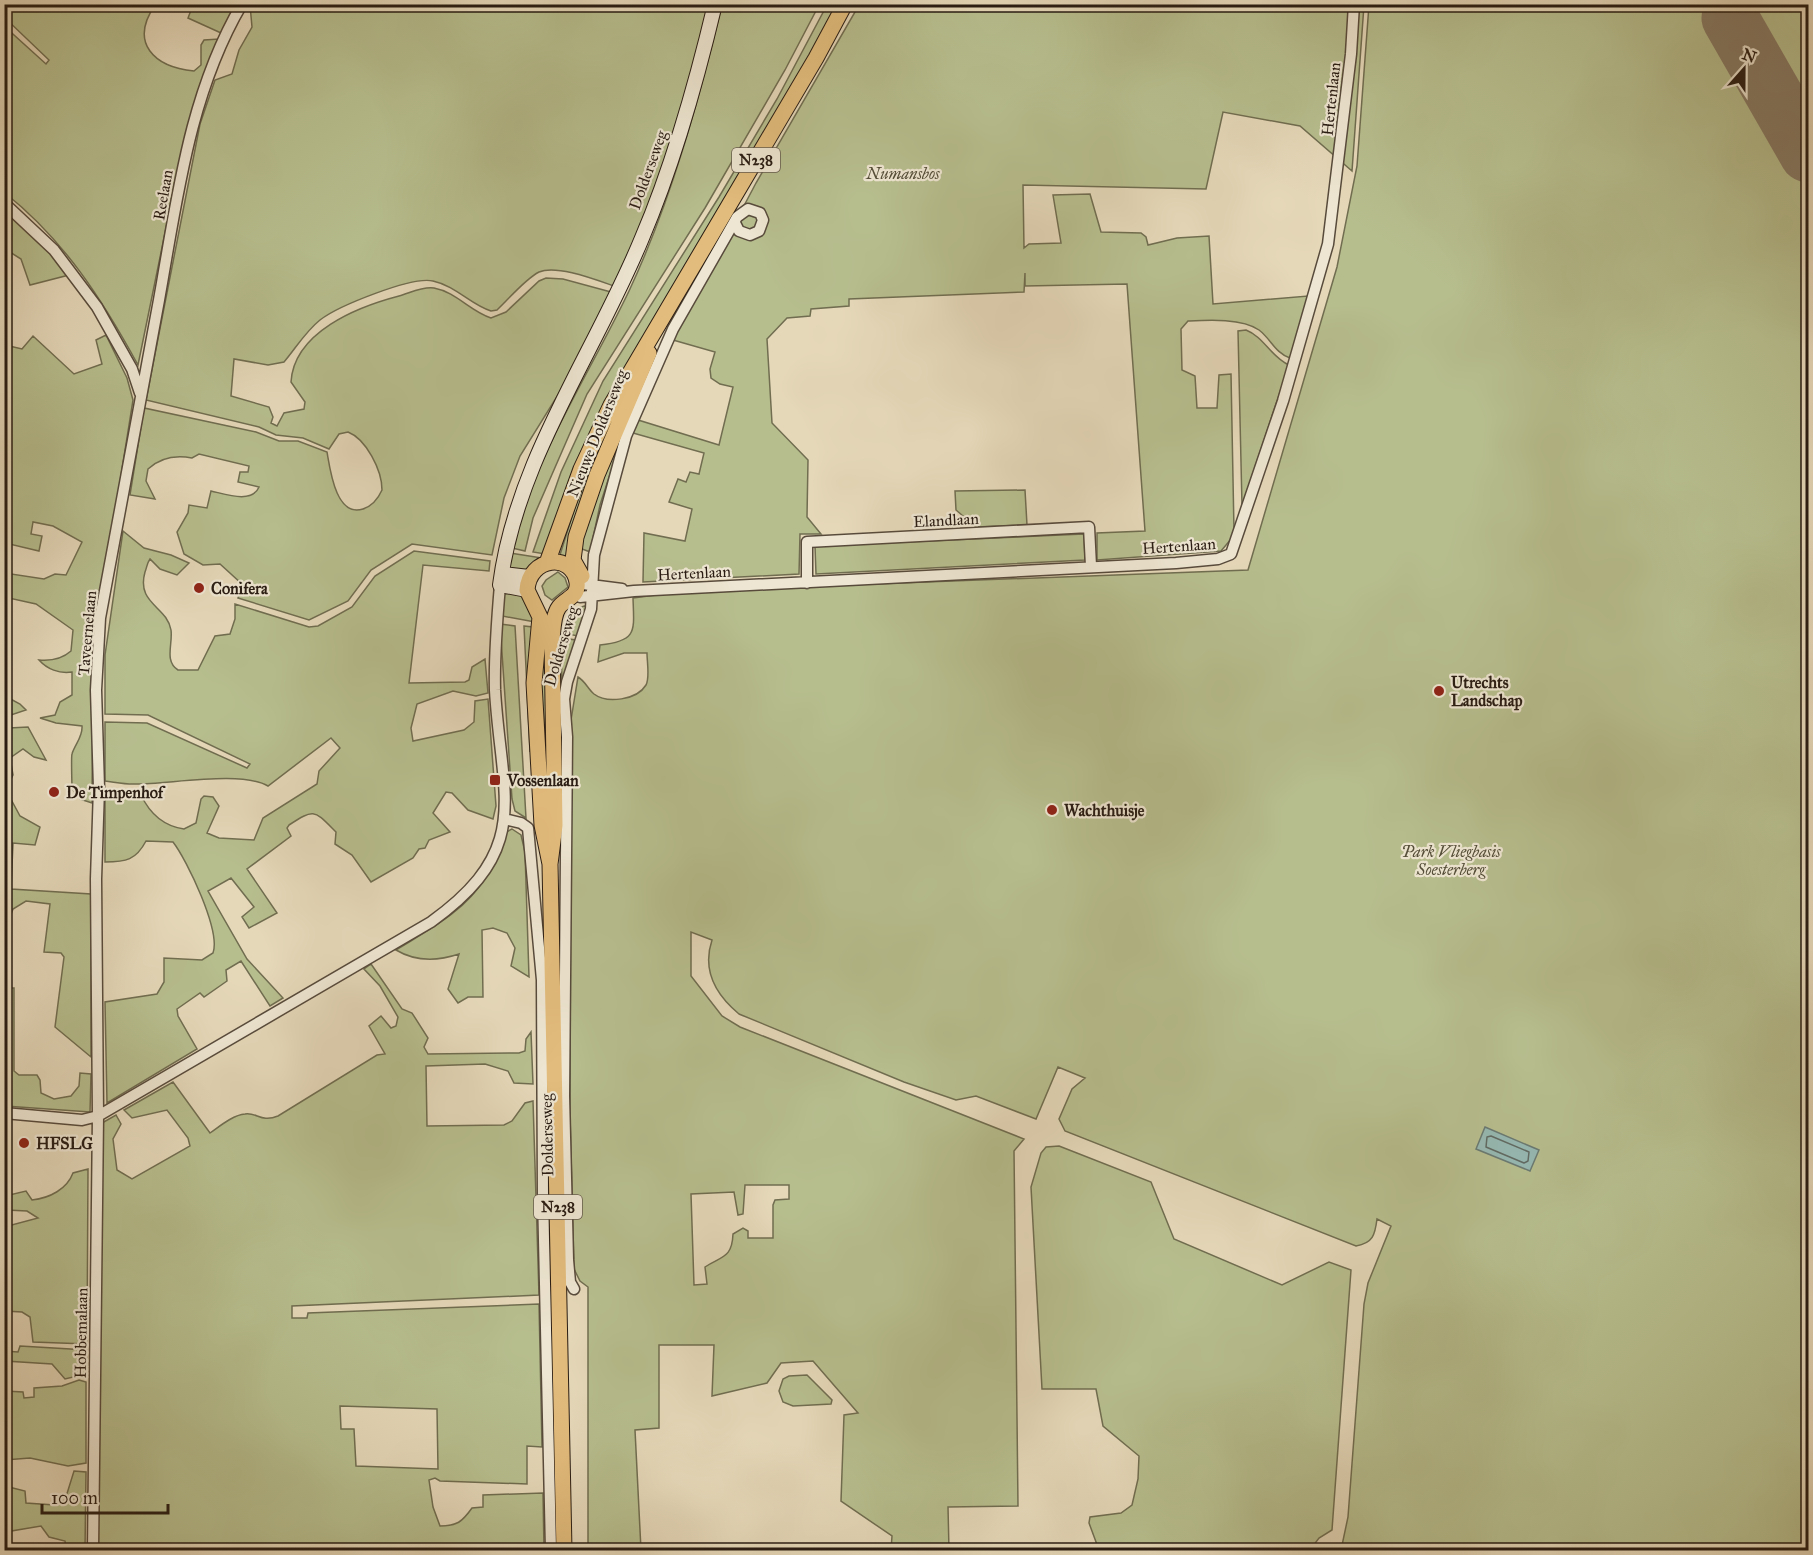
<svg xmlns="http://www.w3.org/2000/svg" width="1813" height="1555" font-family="'IM FELL Great Primer',serif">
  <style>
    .green { fill: #b7be8e; stroke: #706d50; stroke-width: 1.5; fill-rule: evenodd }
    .water { fill: #96b9b3; stroke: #6a7a73; stroke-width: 1.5 }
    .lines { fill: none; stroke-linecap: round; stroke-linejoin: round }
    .shore { stroke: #606a63; stroke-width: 1.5 }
    .runway { stroke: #877a66; stroke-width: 57 }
    .minor-casing { stroke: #584b3c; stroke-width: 13 }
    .secondary-casing { stroke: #291c13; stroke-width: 16 }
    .primary-casing { stroke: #291c13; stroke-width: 17 }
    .minor { stroke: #eee6d2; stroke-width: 10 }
    .secondary { stroke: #eee6d2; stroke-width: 14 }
    .primary { stroke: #e2bc7c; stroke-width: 15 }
    .poi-dot { fill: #8f2418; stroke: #eee6d2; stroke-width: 2 }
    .labels { text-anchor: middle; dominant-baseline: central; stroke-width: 4.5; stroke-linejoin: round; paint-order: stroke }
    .shield { fill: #eee6d2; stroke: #64594c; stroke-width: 1.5 }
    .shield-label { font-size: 15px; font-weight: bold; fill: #291c13 }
    .street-label { font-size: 16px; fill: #291c13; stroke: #eee6d2 }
    .park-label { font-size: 16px; font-style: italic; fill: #544d38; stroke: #eee6d2 }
    .poi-label { font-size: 16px; font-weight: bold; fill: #291c13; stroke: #eee6d2; text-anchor: start }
  </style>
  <rect width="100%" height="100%" fill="#e5d8b9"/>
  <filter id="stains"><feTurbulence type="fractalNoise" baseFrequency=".00333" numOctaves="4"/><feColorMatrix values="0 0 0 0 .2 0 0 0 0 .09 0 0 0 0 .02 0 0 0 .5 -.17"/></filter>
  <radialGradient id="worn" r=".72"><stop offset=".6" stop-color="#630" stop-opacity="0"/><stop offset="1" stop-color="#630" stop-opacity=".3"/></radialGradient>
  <path class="green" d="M5 5H155C129 43 154 67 194 71L201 65V45L204 40 219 39 184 140 138 365C102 299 64 240 5 193L4 26 46 64 49 60 5 18Z
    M193 5H235L221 33 188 18Z
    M250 5H710L666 164 617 287C599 281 557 264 539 272 524 280 510 298 497 310L491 311C471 305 456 286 433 281 412 276 338 306 320 320 305 332 296 348 284 362L268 365 234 359 231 396 269 407 273 417 271 423 277 426 284 413 304 409 305 402 291 382C294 332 357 307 399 296 410 293 423 286 434 288 456 292 471 312 491 318L506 312 539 281 546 278 563 279 611 292 566 382 520 456 504 498 492 555 412 544 371 570 348 601 309 620 238 598 243 585 220 564 203 565 184 554 177 532 188 513 189 505 207 508 211 491C225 494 252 504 259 487L238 482 240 472H248L249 466 199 454 192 458C176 455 161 457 148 469L146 481 155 499 130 495 144 408 256 432 279 441H298L327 452C330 469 336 518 363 509 372 506 378 499 382 490 382 470 366 439 348 432L339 434 329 449 303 438 276 435 259 427 146 400 200 124 215 80 232 74 239 50 252 27Z
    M722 5H819L785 70 705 208 587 394 533 518 525 551 512 548C534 456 589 375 629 291 672 199 698 102 722 5Z
    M827 5H841L685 274 545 554 533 552 561 472 603 381 719 197 777 99Z
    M859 5H1364L1352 171 1300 126 1223 112 1206 189 1023 185 1024 248 1029 244 1061 243 1053 195 1090 194 1101 232 1141 233 1146 237 1148 245 1177 238 1209 236 1213 304 1308 296 1290 358C1275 353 1271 339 1259 330 1242 318 1208 320 1188 321L1181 329 1182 370 1195 376 1197 408H1217L1219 375 1231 374 1234 531 1232 538 1221 551 1097 560V533L1145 531 1127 284 1025 286V273L1024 292 849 299V306L811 309 810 316 787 318 767 339 772 423 808 460 807 517 821 534H800L799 574 643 582 644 533 685 541 692 509 669 502 678 479 686 482 690 472 699 474 704 453 633 433 638 420 719 445 733 387 720 384 711 378 710 369 715 352 673 340 756 183Z
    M1369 5H1808V1550H1341L1348 1517 1364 1304 1368 1283 1391 1226 1377 1219C1375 1235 1373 1243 1356 1246L1065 1131 1059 1119 1072 1089 1085 1078 1058 1067 1036 1119 976 1096 956 1100 904 1082 739 1014C716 995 702 970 712 940L691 932V976L722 1016 740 1027 1024 1139 1014 1151 1018 1506 948 1507 949 1550H891L892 1536 841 1501 844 1415 858 1413 813 1361 781 1363 767 1383 712 1396 714 1345H659V1428L635 1430 641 1550H588V1287L580 1281 574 1269 570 1115 571 720 578 677C585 681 588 689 594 694 607 704 637 700 646 685 650 678 647 662 647 653H624L598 662 600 645C638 641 634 631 633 598L687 591 1248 570 1337 267 1357 166ZM745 1185H789V1199L775 1200 773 1205V1238H748V1231L743 1228 733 1234C732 1259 721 1256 705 1267L707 1284 694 1285 691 1194 734 1192 738 1215 743 1214Z
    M4 207 48 248 69 275 30 285 21 259 5 249Z
    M1246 330C1264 337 1271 357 1289 365L1242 506 1238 331Z
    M106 335 127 378 133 400 93 651 92 803 80 799 72 789C72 784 71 757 72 754 75 744 83 737 82 726L56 723 40 718 55 715 60 702 72 695V672C59 674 47 669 39 660 50 661 62 659 71 651L73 630 36 604 4 597 5 573 44 579 55 574 66 575 82 542 53 526 33 522 31 534 42 536 39 551 5 543V345L22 349 33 336 74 374 102 364 96 340Z
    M624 394 569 561 559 558 585 475Z
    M628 419 600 505 590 552 577 547 593 501Z
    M1025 490 1027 525 976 527 956 510 955 491Z
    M123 531 144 548 171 555 189 563 177 575 160 569 150 559C147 563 147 567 145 572 136 604 167 606 171 630 173 644 164 661 178 670H198L215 636 230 634 235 619V604L309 627 318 626 352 607 375 576 414 551 490 561 489 571 423 565 409 683 465 682 469 680 472 667 485 659 488 693 476 696 453 691 417 704 411 728 413 741 464 730 474 722 475 701 488 699 496 806 493 819 468 810 452 793 446 792 433 813 450 832 429 840 425 848 419 849 413 858 371 882 352 855 335 844 336 832C314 810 315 808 289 825L287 828 291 836 247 869 277 913 249 928 242 917 254 907 231 878 208 891 247 959 283 998 270 1006 241 961 226 970 227 981 204 997 200 993 177 1009 178 1016 197 1049 107 1103 105 1002 157 994 164 982V958L202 960 213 953C221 931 187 860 173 842L146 841C136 860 126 862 105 862V790L141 795C150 814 163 826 184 829L196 823 201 799 204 796 213 797 219 806 207 833 219 838 254 840 263 818 317 784 319 771 340 748 331 738 268 786C241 770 165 785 133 784 123 784 114 782 105 781V722L147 723 247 768 250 764 148 715 105 714V655Z
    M1084 534 1085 560 816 574 815 546Z
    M510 553 542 558 532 568 519 572 510 567Z
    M558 572 565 578 568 587 552 600 545 595 542 586 546 580Z
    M508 593 521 594 535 622 502 616 503 595Z
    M588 605 578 636 562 633C565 620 573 608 588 605Z
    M544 615 549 616V827L540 686Z
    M500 624 515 626 526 818 515 811 512 799Z
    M524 626 533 627 530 752Z
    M561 638 576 640 562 687Z
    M5 696 20 704 26 710 5 717Z
    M5 719 9 728 28 727 46 760 34 757 23 749 10 758 13 775 6 790 20 816 40 827 35 845 13 843 11 889 91 894V1057L55 1027 64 957 61 953 44 952 50 904 26 901 13 909 5 930Z
    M512 829 521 835 525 852 529 977 511 966 515 948 507 933 493 928 482 930 483 997H468L458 1003 448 989 459 954C438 961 416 962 396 950 430 929 464 912 486 877 494 864 497 835 512 829Z
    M371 964 402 1009 412 1013 428 1038 424 1047 428 1054 519 1053 525 1051 526 1039 531 1032 533 1084 514 1083 508 1071 485 1064 426 1066 427 1126 504 1125 512 1121 525 1103 533 1101 539 1295 292 1306V1318H307L308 1313 539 1304 542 1447 527 1446V1484L440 1481 435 1478 429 1480 433 1507 440 1526C457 1526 462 1522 472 1508L483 1507V1495L543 1493 544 1550H97L102 1123 116 1115 121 1124 113 1139 117 1170 132 1179 190 1146 188 1138 167 1110 132 1118 124 1110 173 1082 210 1133C220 1126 233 1115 245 1114 257 1112 261 1123 278 1116L377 1055 385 1054 369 1026 381 1016 391 1028 396 1026 398 1017 380 986 364 969ZM340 1406 437 1409 438 1469 356 1466 354 1429H341Z
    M5 988H14V1071L19 1075H37L40 1080 41 1093 54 1099 71 1096 79 1086 80 1073 91 1074 90 1112 5 1106Z
    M1059 1146 1151 1182 1174 1239 1282 1285 1329 1262 1351 1270 1332 1530 1319 1538 1310 1550H1099L1089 1523 1090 1517 1121 1513 1132 1505 1138 1479 1139 1456 1103 1426 1096 1389H1042L1031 1187 1041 1153 1046 1147Z
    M88 1169 87 1344 33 1342 30 1317 22 1312 5 1311 4 1227 38 1218 27 1211 7 1210 5 1196 26 1191 32 1200C50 1198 67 1189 73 1173Z
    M20 1346 87 1350 86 1374 65 1379 52 1364 5 1361V1351L18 1352Z
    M807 1375 832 1400 831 1404 793 1406 783 1402 779 1391 783 1379 789 1376Z
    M79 1380 86 1382V1463L68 1466 30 1458 5 1460V1391L23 1392 24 1398 34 1397V1388L62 1386Z
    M74 1471 86 1472 85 1550H66L65 1541 49 1537 41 1526 5 1532V1486L25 1491 26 1503 55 1505 65 1500Z"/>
  <path class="water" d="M1485 1127 1539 1150 1530 1171 1476 1149Z"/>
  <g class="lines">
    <path class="shore" d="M1491 1136 1529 1152 1528 1161 1524 1163 1486 1147 1487 1137Z"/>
    <path class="runway" d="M1730 18 1808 154"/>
    <g class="minor-casing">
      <path id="minor" d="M4 203 54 250 97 307 132 369 140 393
        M807 583V542L1089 527 1091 566
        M583 584 622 589
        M580 597 634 591 1176 563 1218 559 1231 554 1283 401 1328 244 1351 54 1354 4
        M504 819 521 823 528 828 542 980 543 1195 551 1550
        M4 1113 82 1120 98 1116 431 922C534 848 501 797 495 690 494 656 497 620 500 585
        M574 1289 570 1282 568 1260 564 1096 567 737 564 699 567 682 591 609 594 555 626 436 673 329 737 217 748 209 760 213 763 220 759 231 750 235 739 231 735 223
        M93 1550 98 1116 96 879 99 788 96 690 100 618C120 512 140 406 159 300 177 200 189 94 242 4"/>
    </g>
    <g class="secondary-casing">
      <path id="secondary" d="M502 574 529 577
        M527 590 500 585C516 460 595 353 642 238 674 163 696 84 715 4"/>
    </g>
    <g class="primary-casing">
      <path id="primary" d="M547 563 581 469 611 405 816 58 845 4
        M582 576 573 560 576 537 597 475 649 353
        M550 864 542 825 534 683 540 617 527 590C529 557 572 552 577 582 579 597 566 598 559 607 553 615 553 630 552 640L555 825 550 864 564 1550"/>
    </g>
    <use href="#minor" class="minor"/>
    <use href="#secondary" class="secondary"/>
    <use href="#primary" class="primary"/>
  </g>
  <g class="poi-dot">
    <circle cx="199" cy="588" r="6"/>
    <circle cx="1439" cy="691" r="6"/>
    <rect x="489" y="774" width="12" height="12" rx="3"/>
    <circle cx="54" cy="792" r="6"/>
    <circle cx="1052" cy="810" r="6"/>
    <circle cx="24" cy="1143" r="6"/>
  </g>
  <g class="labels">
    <g class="shield">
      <rect x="732" y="148" width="48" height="24" rx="4.5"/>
      <rect x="534" y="1195" width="48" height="24" rx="4.5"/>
    </g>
    <g class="shield-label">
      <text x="756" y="160">N238</text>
      <text x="558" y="1207">N238</text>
    </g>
    <g class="street-label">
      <text transform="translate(1331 99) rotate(-84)">Hertenlaan</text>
      <text transform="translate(648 170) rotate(-70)">Dolderseweg</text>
      <text transform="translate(163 195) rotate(-80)">Reelaan</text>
      <text transform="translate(597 433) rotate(-68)">Nieuwe Dolderseweg</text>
      <text transform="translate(946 520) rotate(-3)">Elandlaan</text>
      <text transform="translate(1179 546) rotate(-4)">Hertenlaan</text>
      <text transform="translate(694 573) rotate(-3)">Hertenlaan</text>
      <text transform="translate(87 633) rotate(-85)">Taveernelaan</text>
      <text transform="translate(561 646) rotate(-73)">Dolderseweg</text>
      <text transform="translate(547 1135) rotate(-91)">Dolderseweg</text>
      <text transform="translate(81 1333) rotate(-89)">Hobbemalaan</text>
    </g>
    <g class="park-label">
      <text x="903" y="173">Numansbos</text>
      <text x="1451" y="851">Park Vliegbasis<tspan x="1451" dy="18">Soesterberg</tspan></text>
    </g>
    <g class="poi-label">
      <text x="211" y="588">Conifera</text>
      <text x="1451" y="682">Utrechts<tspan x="1451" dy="18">Landschap</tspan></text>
      <text x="507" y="780">Vossenlaan</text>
      <text x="66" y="792">De Timpenhof</text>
      <text x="1064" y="810">Wachthuisje</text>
      <text x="36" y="1143">HFSLG</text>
    </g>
  </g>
  <rect width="1813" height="1555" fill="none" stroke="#e5d8b9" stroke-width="24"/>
  <rect x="6" y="6" width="1801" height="1543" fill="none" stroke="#291c13" stroke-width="3"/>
  <rect x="12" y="12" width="1789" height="1531" fill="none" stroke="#291c13" stroke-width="1.5"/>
  <g transform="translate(1744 69) rotate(21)" stroke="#eee6d2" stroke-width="4.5" paint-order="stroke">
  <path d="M0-4.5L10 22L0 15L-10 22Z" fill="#291c13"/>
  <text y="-9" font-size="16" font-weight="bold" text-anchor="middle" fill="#291c13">N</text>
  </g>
  <path d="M42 1504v9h126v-9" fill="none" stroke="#291c13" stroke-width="3"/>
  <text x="51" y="1504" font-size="18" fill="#291c13" stroke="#eee6d2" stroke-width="4.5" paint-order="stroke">100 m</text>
  <rect width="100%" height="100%" filter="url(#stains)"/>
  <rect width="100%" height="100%" fill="url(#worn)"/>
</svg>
